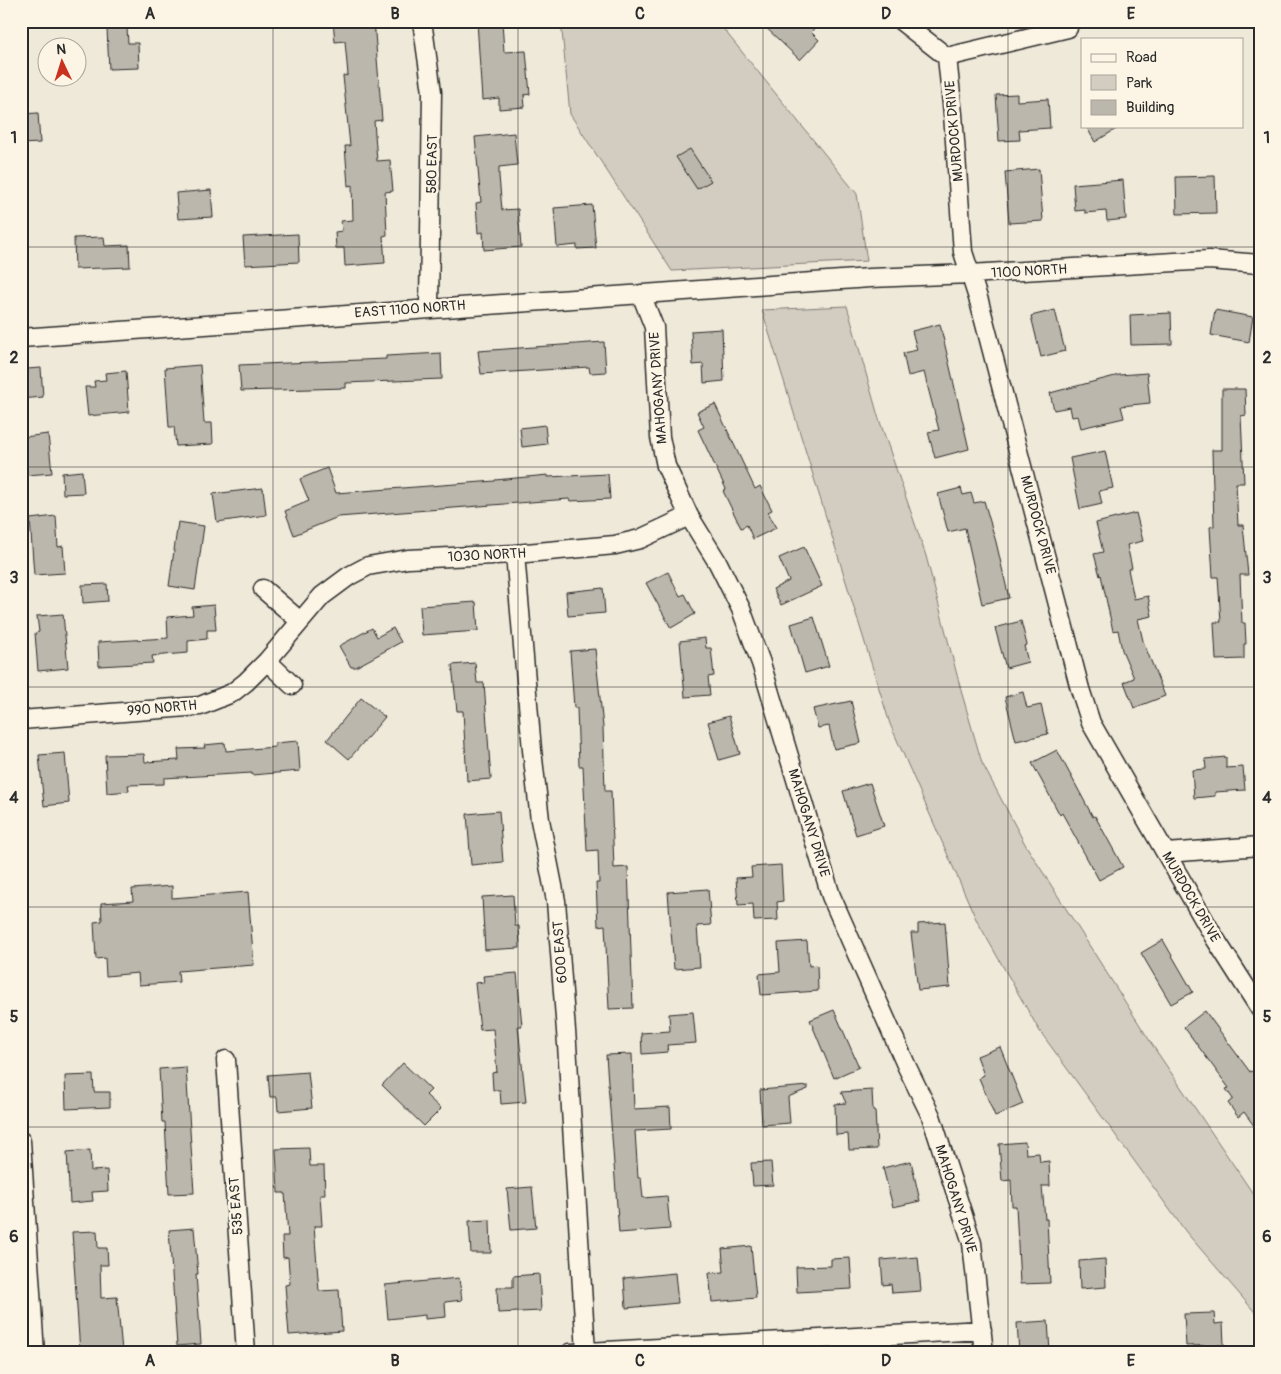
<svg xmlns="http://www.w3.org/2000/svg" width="1281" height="1374" font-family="Pangolin,sans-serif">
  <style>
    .green { fill: #d2cdc0; stroke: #7e7c76 }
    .building { fill: #bcb7ac; stroke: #2b2b2b }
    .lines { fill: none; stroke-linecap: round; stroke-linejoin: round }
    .minor-casing { stroke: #2b2b2b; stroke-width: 21 }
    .minor { stroke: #fcf5e5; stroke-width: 18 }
    .grid { fill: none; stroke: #2b2b2b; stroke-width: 1; stroke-opacity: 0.55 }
    .labels { text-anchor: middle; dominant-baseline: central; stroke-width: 5; stroke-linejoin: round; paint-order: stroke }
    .street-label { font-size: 14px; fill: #2b2b2b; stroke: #fcf5e5 }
    .neatline { fill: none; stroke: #2b2b2b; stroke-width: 2 }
    .grid-label { font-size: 16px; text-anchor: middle; font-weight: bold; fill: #2b2b2b }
  </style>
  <rect width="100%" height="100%" fill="#efe9da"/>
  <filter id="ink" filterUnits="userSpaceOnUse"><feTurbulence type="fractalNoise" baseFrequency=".02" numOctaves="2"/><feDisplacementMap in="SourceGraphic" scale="10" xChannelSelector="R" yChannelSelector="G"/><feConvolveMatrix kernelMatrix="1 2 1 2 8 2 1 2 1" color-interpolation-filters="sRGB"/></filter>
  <g filter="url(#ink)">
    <path class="green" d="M561 21H719L725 31 857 194 867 261 672 271 570 114Z
      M847 306 878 416 926 556 962 694 982 763 1025 844 1155 1049 1260 1204V1318L1186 1232 1039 1030 976 919 890 724 762 310Z"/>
    <path class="building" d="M333 21H374L382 120 374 121 377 161 390 160 393 191 385 192 387 235 383 236 385 263 345 266 344 248H336L335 232 342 231 341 221 353 220 352 185 348 186 345 146H350L343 76 348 75 345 41 335 42Z
      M477 21H502L504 52 526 51 530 94 524 95 525 107 499 109V98L482 100Z
      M759 21H821L811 32 819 40 800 60Z
      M127 28 128 43H138L139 68 109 69 107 29Z
      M1017 94V101L1048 99 1050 128 1019 130 1020 140 999 141 996 95Z
      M38 113 40 143 21 144V114Z
      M1086 126H1121L1095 142Z
      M514 133 517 165 499 167V176L502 210 518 209 521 247 484 250 483 232 478 233 476 203 481 202 475 137Z
      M690 149 711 181 697 189 676 157Z
      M1039 169 1043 221 1009 223 1005 172Z
      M1215 176 1216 213 1177 214 1176 177Z
      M1123 180 1126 219 1107 221 1106 211 1085 213V210L1075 211 1073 184Z
      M211 190 213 217 178 219 176 193Z
      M592 205 596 248 577 249V245L557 247 554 208Z
      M298 234 299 262 245 265 243 237Z
      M104 237 105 246 129 245 130 267 75 269 74 238Z
      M1055 310 1065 351 1041 357 1031 316Z
      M1215 310 1253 317 1249 342 1211 335Z
      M1171 313 1172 344 1131 345 1130 315Z
      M940 324 969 449 935 458 928 432 939 430 927 384 924 372 908 376 903 353 917 350 912 331Z
      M722 329 724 381 704 383 703 364 693 365 691 331Z
      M604 342 606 372 590 373 589 367 481 374 478 351Z
      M441 353 442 379 346 383V388L241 391 239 365 386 359V356Z
      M200 365 204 423H212L213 444 176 446 174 427H169L165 368Z
      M41 368 43 397 21 399V374H28L27 369Z
      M126 371 129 412 88 416 85 387H95L94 381 106 380 105 373Z
      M1147 373 1150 403 1121 406 1124 418 1081 428 1078 416 1072 417 1070 407 1054 410 1050 393 1119 375Z
      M1222 389H1245L1246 415 1241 416 1244 483H1236L1238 525H1243L1248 575H1240L1242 623H1245L1246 644H1244V659L1216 660 1214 622H1221L1218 577H1213L1210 527 1214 526 1212 450H1222Z
      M715 404 755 489 760 486 772 510 768 512 776 528 753 539 747 525 741 528 723 491 726 489 698 430 704 427 697 412Z
      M545 425 547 444 522 447 520 428Z
      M48 434 52 473 27 475 24 437Z
      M1105 451 1113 488 1099 491 1102 504 1080 509 1070 458Z
      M327 468 336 493 495 481V480L548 475V477L608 474 610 499 570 501 569 499 338 517 294 535 285 511 309 501 300 479Z
      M82 471 84 493 63 494 62 473Z
      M263 488 266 515 217 522 213 494Z
      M961 488 963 495 971 493 974 503 984 501 996 542 1009 598 982 604 965 528 948 532 938 494Z
      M1136 513 1143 541 1127 545 1132 568 1128 569 1134 599 1148 596 1152 616 1138 619 1143 641 1165 696 1134 708 1124 682 1134 678 1122 650 1118 630 1113 631 1101 575 1100 576 1094 554 1103 552 1096 523Z
      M56 516 58 547 63 546 65 573 34 575 30 519Z
      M178 522 204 526 195 590 169 586Z
      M804 547 822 586 781 605 773 589 789 581 779 558Z
      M668 572 680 596 685 594 695 614 671 628 646 583Z
      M107 584 108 601 83 603 82 585Z
      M603 588 605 613 568 616 566 592Z
      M476 602 478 631 422 635 420 606Z
      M214 605 216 630H207V639L188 641V653L152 656 153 663 99 666 98 642 168 638 167 617 193 615 192 607Z
      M63 614 68 668 38 671 35 633 39 632 37 616Z
      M814 617 829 666 805 673 791 624Z
      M1021 621 1027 645 1024 646 1028 662 1006 668 995 628Z
      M372 628 377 637 393 628 401 642 356 667H351L339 646Z
      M705 638 706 648H711L714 676 708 677 710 695 685 697 680 641Z
      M595 649 603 727 605 791H611L614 868 628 867 633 1008 609 1009 605 925 598 926 596 883H599L598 850 587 851 583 766H579L577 708H574L570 651Z
      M475 663 477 683H484L491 779 467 781 463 711H457L452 665Z
      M1023 692 1027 708 1041 705 1048 734 1016 741 1005 697Z
      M361 698 385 717 349 759 327 740Z
      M851 701 861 743 834 749 829 726 818 728 813 709Z
      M729 716 740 754 719 760 708 722Z
      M298 741 300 771 252 775V773L164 778V784L128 785 129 791 107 793 105 755 144 754 145 762 179 760 178 749 205 748 204 745 225 743 226 751 275 747V743Z
      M1057 750 1093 817 1095 816 1123 867 1099 880 1062 813 1060 815 1032 763Z
      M65 753 69 803 44 806 39 755Z
      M1226 757V768L1243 767 1245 790 1215 792V796L1194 798 1192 770 1206 769 1205 759Z
      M870 783 884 826 856 835 843 791Z
      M499 811 503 862 471 865 467 814Z
      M781 865 783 901 777 902 778 920 754 921 753 904 738 905 736 878 752 877 751 867Z
      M172 886V898L248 892 254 965 178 971 179 982 139 985 138 973 106 976 105 958 96 959 94 922 102 921 101 903 133 901 132 889Z
      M708 889 711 925 697 926 700 967 674 969 668 892Z
      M513 895 515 926H519L520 948 485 950 482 897Z
      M945 922 950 987 918 990 911 933H918V924Z
      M1163 940 1193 992 1171 1004 1141 953Z
      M807 941 809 966 817 965 818 991 761 995 759 974 780 972 778 943Z
      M517 973 522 1026H518L526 1102 501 1104 500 1090H493L492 1073 497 1072 493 1029 480 1030 475 983 484 982 483 976Z
      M834 1010 859 1067 834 1078 810 1020Z
      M1205 1011 1250 1072 1252 1071 1260 1082V1134L1244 1112 1238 1117 1228 1103 1233 1099 1226 1089 1229 1088 1184 1027Z
      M693 1012 696 1043 667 1045 668 1052 642 1054 641 1033 670 1031 669 1014Z
      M1000 1047 1023 1104 995 1116 979 1078 984 1075 977 1056Z
      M632 1054 634 1109 670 1107 671 1129 635 1131 638 1178H641L643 1198 667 1196 670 1229 619 1233 606 1055Z
      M403 1063 431 1090 426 1095 441 1109 424 1126 382 1085Z
      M186 1067 194 1193 169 1194 165 1122H162L159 1069Z
      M308 1072 312 1108 278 1111 277 1097H270L268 1075Z
      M93 1075 94 1092H110V1107L66 1109 65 1076Z
      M808 1086V1089L788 1097 790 1123 762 1125 760 1090Z
      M872 1090 873 1110H875L877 1149 849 1150 848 1134 836 1135 835 1104 846 1103 841 1092Z
      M1025 1142 1026 1154 1039 1153 1040 1162 1049 1161 1050 1186H1042L1045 1219H1047L1050 1283 1020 1284 1016 1206H1012L1011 1180 1002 1181 999 1144Z
      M309 1148 310 1166H324L325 1195H320L322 1226H314L319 1291 339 1290 342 1331 289 1335 285 1285 290 1284 288 1257 283 1258 282 1236H288L285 1193H278L276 1149Z
      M90 1150 91 1171 107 1170 108 1191 92 1192 93 1201 70 1203 67 1152Z
      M911 1161 920 1201 893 1207 883 1168Z
      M771 1162 773 1185 753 1186 751 1163Z
      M532 1187 536 1228 511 1230 507 1189Z
      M490 1220 491 1253H471L469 1221Z
      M194 1228 198 1274H196L201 1344 177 1346 169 1230Z
      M97 1231 98 1248H107L108 1265H100L101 1298 117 1297 122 1351 80 1353 72 1232Z
      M751 1246 756 1298 712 1302 709 1273 724 1272 722 1249Z
      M918 1257 921 1291 892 1293 891 1284 883 1285 881 1260Z
      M850 1258 852 1289 797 1292 796 1267 831 1266V1259Z
      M1105 1259 1106 1287 1080 1289 1079 1261Z
      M675 1273 678 1303 626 1308 624 1278Z
      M539 1274 541 1311 498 1313 497 1287H513V1276Z
      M459 1278 462 1300 445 1302 446 1317 425 1319V1315L388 1319 385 1285Z
      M1214 1313 1215 1324 1223 1323 1224 1345 1186 1346 1184 1314Z
      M1048 1321 1050 1352 1019 1353 1017 1323Z"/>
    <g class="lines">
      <g class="minor-casing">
        <path id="minor" d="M422 21 432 92 429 308
          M901 21 947 57 953 114 963 252 979 301 1080 689 1091 723 1214 937 1260 1009
          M947 57 1068 28
          M641 294 654 327 660 437 666 466 689 516 718 563 741 609 761 663 831 896 907 1067 931 1116 972 1243 984 1353
          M21 338 870 278 970 274 1209 260 1260 264
          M515 554 532 750 540 820 556 901 567 1044 586 1352
          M263 589 300 621
          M267 661 292 685
          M21 720 200 706 232 693 246 682 267 661 322 596 349 576 368 566 408 559 515 554 615 545 640 539 689 516
          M1166 853 1260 846
          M226 1060 246 1353
          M21 1141 35 1353
          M570 1353 982 1330"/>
      </g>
      <use href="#minor" class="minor"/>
    </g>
  </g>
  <path class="grid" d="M273 21V1353M518 21V1353M763 21V1353M1008 21V1353M21 247H1260M21 467H1260M21 687H1260M21 907H1260M21 1127H1260"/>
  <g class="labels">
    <g class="street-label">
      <text transform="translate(954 131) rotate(-95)">MURDOCK DRIVE</text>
      <text transform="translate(432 164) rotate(-89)">580 EAST</text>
      <text transform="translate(1029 271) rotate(-3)">1100 NORTH</text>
      <text transform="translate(410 309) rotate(-4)">EAST 1100 NORTH</text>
      <text transform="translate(658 388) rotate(-94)">MAHOGANY DRIVE</text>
      <text transform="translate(1038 525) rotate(75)">MURDOCK DRIVE</text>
      <text transform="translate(487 555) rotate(-3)">1030 NORTH</text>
      <text transform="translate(162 708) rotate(-5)">990 NORTH</text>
      <text transform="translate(809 823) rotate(73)">MAHOGANY DRIVE</text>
      <text transform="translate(1191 897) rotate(60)">MURDOCK DRIVE</text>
      <text transform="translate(560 952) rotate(-94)">600 EAST</text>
      <text transform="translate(956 1199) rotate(73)">MAHOGANY DRIVE</text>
      <text transform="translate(236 1206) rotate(-94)">535 EAST</text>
    </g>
  </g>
  <rect width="1281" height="1374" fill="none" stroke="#fcf5e5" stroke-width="55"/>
  <rect x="1081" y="38" width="162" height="90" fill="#fcf5e5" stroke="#a8a49b"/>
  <rect x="1091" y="54" width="25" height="8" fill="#fcf5e5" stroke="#a8a49b"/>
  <text x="1126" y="62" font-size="15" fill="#2b2b2b">Road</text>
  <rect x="1091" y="75" width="25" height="15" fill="#d2cdc0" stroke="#a8a49b"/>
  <text x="1126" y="88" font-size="15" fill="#2b2b2b">Park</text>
  <rect x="1091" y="100" width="25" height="15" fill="#bcb7ac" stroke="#a8a49b"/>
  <text x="1126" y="112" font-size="15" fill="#2b2b2b">Building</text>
  <g transform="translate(62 62) rotate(356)"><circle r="24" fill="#fcf5e5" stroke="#a8a49b"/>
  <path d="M0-4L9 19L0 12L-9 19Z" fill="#c8321e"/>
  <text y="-8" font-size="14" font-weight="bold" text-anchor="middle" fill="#2b2b2b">N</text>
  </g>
  <rect x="28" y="28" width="1226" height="1318" class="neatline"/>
  <g class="grid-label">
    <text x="150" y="19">A</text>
    <text x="395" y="19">B</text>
    <text x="640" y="19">C</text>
    <text x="886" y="19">D</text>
    <text x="1131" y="19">E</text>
    <text x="14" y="143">1</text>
    <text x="1267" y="143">1</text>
    <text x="14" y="363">2</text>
    <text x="1267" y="363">2</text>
    <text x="14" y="583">3</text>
    <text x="1267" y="583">3</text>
    <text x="14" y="803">4</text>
    <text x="1267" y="803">4</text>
    <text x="14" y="1022">5</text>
    <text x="1267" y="1022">5</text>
    <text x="14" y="1242">6</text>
    <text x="1267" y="1242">6</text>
    <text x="150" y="1366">A</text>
    <text x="395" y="1366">B</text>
    <text x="640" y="1366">C</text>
    <text x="886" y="1366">D</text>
    <text x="1131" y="1366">E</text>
  </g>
</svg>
